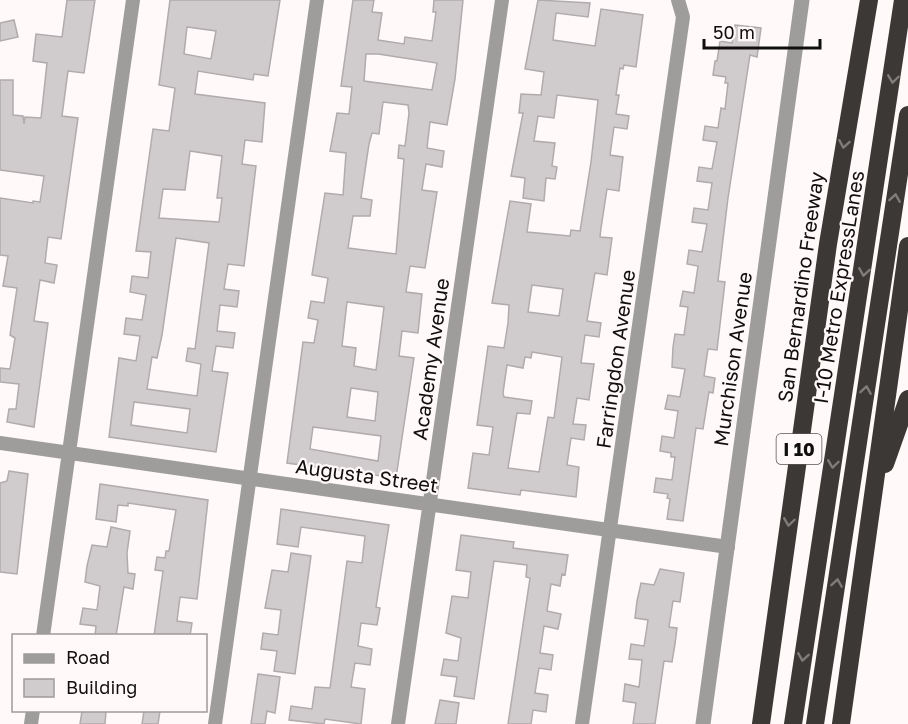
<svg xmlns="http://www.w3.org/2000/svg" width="908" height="724" font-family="'Golos Text',sans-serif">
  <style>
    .building { fill: #d0cbcc; stroke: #b0abad; stroke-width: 1.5; fill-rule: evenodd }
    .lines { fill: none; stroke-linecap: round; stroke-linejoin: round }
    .minor { stroke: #9f9d9c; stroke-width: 14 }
    .tertiary { stroke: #9f9d9c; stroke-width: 15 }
    .motorway { stroke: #3b3836; stroke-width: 18 }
    .oneway { stroke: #807c7a }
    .labels { text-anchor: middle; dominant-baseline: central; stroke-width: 4.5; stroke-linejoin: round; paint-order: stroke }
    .shield { fill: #fff9f9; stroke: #585454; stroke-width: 1.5 }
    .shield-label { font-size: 18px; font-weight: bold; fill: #100e0e }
    .street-label { font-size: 20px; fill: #100e0e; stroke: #fff9f9 }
  </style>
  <rect width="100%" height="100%" fill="#fff9f9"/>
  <path class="building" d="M67 0H95L84 73 68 71 62 116 78 118 61 239 48 237 45 263 57 265 54 283 40 280 34 321 48 323 34 427 7 422 9 409H16L19 384 0 382V368L10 369 15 338 10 335 17 288 3 286 8 256 0 255V198L33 203V201L40 202 44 176 0 170V80H13V115L23 116 24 124 25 117 41 118 47 63 33 61 36 34 62 37Z
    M170 0H280L268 76 254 74 253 80 198 71 195 94 265 103 262 142 245 140 242 164 256 166 244 266 228 264 224 289 239 291 237 307 220 305 217 331 235 333 233 348 216 346 212 371 228 373 216 452 109 437 119 358 136 361 140 336 124 334 126 318 142 320 146 295 130 292 132 276 148 278 151 252 136 251 153 129 169 131 175 88 159 85ZM187 27 216 31 211 59 184 54ZM190 151 222 156 217 198H222L219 222 159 218 163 189 185 190ZM176 238 209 243 195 349 188 348 186 361 201 364 197 396 147 389 152 357 157 358 162 335ZM134 402 190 409 187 433 131 425Z
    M353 0H374L372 12 382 13 378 40 404 44 405 37 432 41 436 12H433L434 0H463L455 79 447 125 430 122 427 148 444 151 442 167 426 164 422 190 437 192 425 268 410 266 406 292 422 294 418 333 402 331 399 356 414 358 396 478 287 463 303 342 314 343 318 320 308 318 311 301 324 303 328 278 312 275 325 193 343 195 346 153 330 151 337 113 349 114 352 87 341 86ZM366 54H378L437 63 432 90 364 81ZM383 102 408 105 409 113 405 146 399 145 398 158 404 159 396 254 348 248 353 216H370L372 200 361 198 369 144 372 133 379 134ZM347 302 384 307 376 370 354 366 356 348 342 346ZM351 388 378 392 375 421 347 417ZM313 427 381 436 378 461 310 449Z
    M538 0 590 3 588 17 556 13 553 40 595 46 601 9 643 15 636 67 624 65 623 69 620 68 616 95H619L616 114 629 116 627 129 614 127 610 155 623 157 619 191 607 189 601 228 600 237 612 238 607 275 595 273 587 321 601 323 599 337 585 335 581 363 594 364 589 400 577 398 573 424 586 425 584 440 571 438 567 465 579 467 576 497 521 490 520 495 468 488 473 453 489 455 493 427 477 425 488 346 504 348 508 323 509 305 492 303 510 201 531 204 527 232 570 236 571 230 580 231 591 162 598 100 557 95 554 118 538 116 534 141 555 143 552 166 557 167 555 179 546 178 544 201 523 198 525 178 511 176 523 113H519L521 94 541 95 544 72 525 69ZM532 285 563 289 559 316 528 312ZM532 352 562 357 554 418 548 417 539 472 508 468 517 413 530 414 532 401 504 397 503 393 507 365 523 368 525 357 531 358Z
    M14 20 18 37 0 41V23Z
    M735 25 761 28 757 57 750 55 728 198 718 281 725 282 717 350 708 349 704 376 715 378 713 393 709 392 703 429 696 428 683 521 667 519 670 499 667 498 668 494 654 492 656 478 672 480 675 457H671V453L660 451 662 436 674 438 678 411 665 409 668 395 680 397 685 369 672 367 673 347 675 334 684 335 688 307 680 306 683 291 694 293 698 266 687 264 689 250 702 252 707 224 692 222 694 208 708 210 712 183 697 181 699 167 712 169 717 142 703 140 705 126 718 128 721 108 725 109 728 83H725L726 77 713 75 715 61H717L720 41 732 43Z
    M9 471 28 474 17 574 0 572V483L7 481Z
    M100 484 208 500 197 599 180 597 177 621 192 623 190 636H154L163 571 155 570 157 557 165 558 166 551H169L176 510 128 503V506L118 505 116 522 96 519Z
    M281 509 389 525 376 607 380 608 377 625 361 623 358 646 372 649 370 665 355 663 351 687 365 689 361 724 325 719 324 724 289 720 291 706 312 709 315 687 330 688 347 561 362 563 365 536 301 527 298 547 277 544Z
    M111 527 130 531 127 553 128 573 135 574 133 589 124 587 116 636H95L96 626 80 624 83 608 97 610 100 586 85 582 87 566 92 545 107 547Z
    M461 535 514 542 513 548 568 555 565 575 562 574 560 586 551 584 547 611 561 614 558 629 544 626 540 653 553 655 551 670 539 668 535 693 548 695 546 712 533 710 531 724H508L530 578 526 577 527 565 494 561 474 699 454 696 457 677 441 675 444 659 458 661 461 638 446 633 452 596 468 598 471 572 456 570Z
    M291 553 311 556 295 674 274 671 277 651 261 649 263 633 278 635 281 610 265 608 272 570 288 572Z
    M660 569 684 573 680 602 673 601 669 627 677 628 675 644 672 662 664 661 655 724H633L636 703 623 701 625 684 639 687 642 660 629 659 631 644 644 646 648 620 635 618 637 601 641 583 654 585Z
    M258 674 280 677 275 713 267 711 265 724H251Z
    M440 700 459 703 456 724H435Z
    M82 711H106L105 724H80Z
    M144 711H160L158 724H142Z"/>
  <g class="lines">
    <path class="minor" d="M0 443 728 547
      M43 636 133 0
      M31 724 33 710
      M215 724 317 0
      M398 724 502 0
      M582 724 683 17 678 0"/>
    <path class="tertiary" d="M703 724 802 0"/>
    <path class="motorway" d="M885 464 908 399
      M761 724 828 244 869 0
      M793 724 903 0
      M815 724 908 115
      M841 724 908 246"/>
  </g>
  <defs><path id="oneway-chevron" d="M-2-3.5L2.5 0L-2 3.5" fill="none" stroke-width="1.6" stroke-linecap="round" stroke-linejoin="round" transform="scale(1.5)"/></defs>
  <g class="oneway">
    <use href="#oneway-chevron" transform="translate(893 79) rotate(98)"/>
    <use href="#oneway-chevron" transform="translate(844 144) rotate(100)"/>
    <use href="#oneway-chevron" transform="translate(895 198) rotate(-81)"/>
    <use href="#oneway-chevron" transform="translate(864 272) rotate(99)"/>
    <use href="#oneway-chevron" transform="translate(866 390) rotate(-81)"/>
    <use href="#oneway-chevron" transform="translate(833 464) rotate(98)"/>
    <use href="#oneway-chevron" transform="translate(789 522) rotate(98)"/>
    <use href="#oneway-chevron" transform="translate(837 583) rotate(-81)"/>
    <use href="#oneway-chevron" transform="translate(803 657) rotate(99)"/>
  </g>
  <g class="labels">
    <rect class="shield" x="776.5" y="434" width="45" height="30" rx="4.5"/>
    <g class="shield-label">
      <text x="799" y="449">I 10</text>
    </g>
    <g class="street-label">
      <text transform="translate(800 287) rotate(-82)">San Bernardino Freeway</text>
      <text transform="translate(838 287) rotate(-81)">I-10 Metro ExpressLanes</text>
      <text transform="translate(430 359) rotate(-82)">Academy Avenue</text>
      <text transform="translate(615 359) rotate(-82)">Farringdon Avenue</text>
      <text transform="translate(732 359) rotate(-82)">Murchison Avenue</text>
      <text transform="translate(367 475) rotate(8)">Augusta Street</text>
    </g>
  </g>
  <rect x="12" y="634" width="195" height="78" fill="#fff9f9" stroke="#9f9b9b" stroke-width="1.5"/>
  <rect x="24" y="654" width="30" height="9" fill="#9f9d9c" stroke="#9f9b9b" stroke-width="1.5"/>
  <text x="66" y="664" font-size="18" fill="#100e0e">Road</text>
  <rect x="24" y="679" width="30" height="18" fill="#d0cbcc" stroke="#9f9b9b" stroke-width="1.5"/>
  <text x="66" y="694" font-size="18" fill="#100e0e">Building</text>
  <path d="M704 39v9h116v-9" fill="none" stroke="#100e0e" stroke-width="3"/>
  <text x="713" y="39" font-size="18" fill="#100e0e" stroke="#fff9f9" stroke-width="4.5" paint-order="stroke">50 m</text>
</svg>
